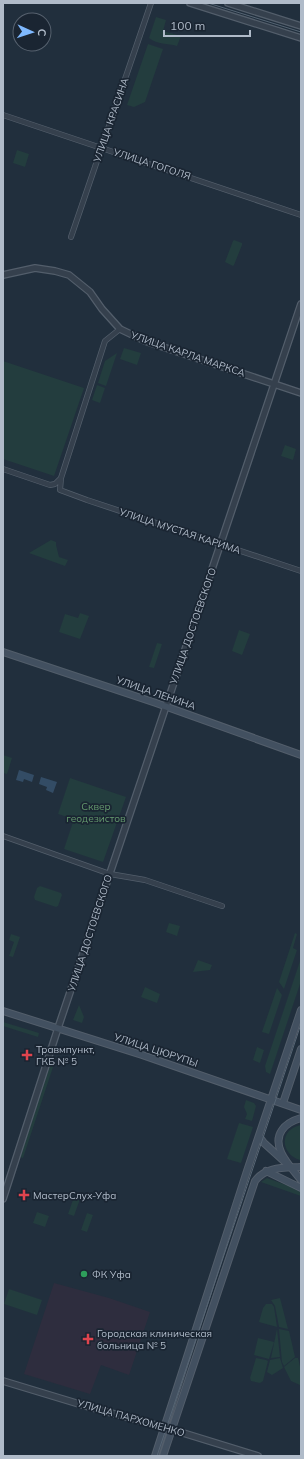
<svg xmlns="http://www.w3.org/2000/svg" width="304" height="1459" font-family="Mulish,sans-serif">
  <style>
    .medical { fill: #2e2d3e }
    .green { fill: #233d3e }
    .water { fill: #334c65 }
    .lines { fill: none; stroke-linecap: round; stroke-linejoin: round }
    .minor-casing { stroke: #535e6b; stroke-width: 6 }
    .tertiary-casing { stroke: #535e6b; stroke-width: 8 }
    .secondary-casing { stroke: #535e6b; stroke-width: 8 }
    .minor { stroke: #35404d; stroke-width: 4.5 }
    .tertiary { stroke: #35404d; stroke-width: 5.5 }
    .secondary { stroke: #425060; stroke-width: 6 }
    .tram { stroke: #566574; stroke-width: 1 }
    .health-dot { fill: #e0444e; stroke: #1a2532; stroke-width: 1.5 }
    .leisure-dot { fill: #2e9e5b; stroke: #1a2532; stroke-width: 1.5 }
    .labels { text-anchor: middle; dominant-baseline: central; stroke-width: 3.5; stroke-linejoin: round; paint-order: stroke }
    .street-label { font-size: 10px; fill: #b0bbc9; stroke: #1a2532 }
    .park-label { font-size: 10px; fill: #659b6e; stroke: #1a2532 }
    .poi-label { font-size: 10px; fill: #b0bbc9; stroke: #1a2532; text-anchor: start }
  </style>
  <rect width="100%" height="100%" fill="#212f3d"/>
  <path class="medical" d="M54 1283 109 1298 150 1312 129 1375 101 1365 90 1394 24 1374Z"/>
  <path class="green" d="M156 17 166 20 163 31 181 36 177 46C167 43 158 45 149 38Z
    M148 44 163 49 145 102 134 107 127 105Z
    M17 150 29 154 25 167 13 163Z
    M234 240 242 243V245L234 265 233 266 225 262 233 241Z
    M124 348 141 353 137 365 120 359Z
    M117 353 106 386 98 383 105 361Z
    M3 361 84 388 54 476 3 459Z
    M97 385 105 388 100 403 92 400Z
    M285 445 296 449 293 460 281 456Z
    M51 540 56 542V545L59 557 68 560 65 566 29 553Z
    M80 613 89 616 80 639 59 632 65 614 78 618Z
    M239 630 250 634 242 655 232 651Z
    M157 643 162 644 154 668 149 667Z
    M3 755 12 758 7 774 3 773Z
    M70 778 126 797 103 862 64 849 74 819 58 814Z
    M40 886 61 893 62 895 58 906 56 907 35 900 34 897 37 888Z
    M169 923 180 926 177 936 166 932Z
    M295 933 297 934 293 948 297 950 284 989 279 982Z
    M11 934 20 937 13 957 9 956 14 942 9 940Z
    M301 958V981L270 1074 266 1072 265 1066Z
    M198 960 212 965 210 970 193 972Z
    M145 987 160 994 157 1003 141 997Z
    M277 988 282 995 269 1034 262 1032Z
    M79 1005 84 1017 82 1023 73 1020Z
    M3 1022 39 1033 38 1037 3 1026Z
    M257 1047 264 1050 260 1063 253 1060Z
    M51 1063 54 1064 23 1158 20 1157Z
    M246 1100 254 1103 256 1106 252 1121 245 1119 247 1114 244 1107Z
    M239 1123 253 1127 241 1163 227 1159Z
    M301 1125V1160H300C280 1154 279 1129 301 1125Z
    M267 1178 297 1189 301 1192V1196L261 1182Z
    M74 1197 80 1199 74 1216 68 1214Z
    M37 1212 49 1216 45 1227 33 1223Z
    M87 1213 93 1215 87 1232 81 1230Z
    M9 1289 42 1300 37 1315 4 1304Z
    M280 1298 288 1329 279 1327 275 1306 271 1300Z
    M266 1304H272L274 1307 277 1327 259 1322 263 1308Z
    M277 1329 280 1357 271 1358Z
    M279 1329 289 1331 295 1357 284 1366 282 1362Z
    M258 1338 274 1342 269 1359 254 1355Z
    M256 1358 266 1360 268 1361 263 1381 260 1383 251 1381 250 1378Z
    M280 1358 283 1368 272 1375 267 1372 270 1360Z
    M295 1358H298L301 1371 300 1385 291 1381 284 1367Z"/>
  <path class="water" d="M19 770 34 775 32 782 24 779 23 782 16 780Z
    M41 777 57 782 53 793 46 790 47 787 39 784Z"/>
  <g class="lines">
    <g class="minor-casing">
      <path id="minor" d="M3 115 301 215
        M71 237 151 3
        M120 329 105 341 61 478 60 490 87 500 301 571
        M3 469 50 485 55 484 61 478
        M3 836 110 874 145 880 222 906"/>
    </g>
    <g class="tertiary-casing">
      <path id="tertiary" d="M190 3 301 38
        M228 3 301 26
        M3 275 35 268 55 271 69 275 90 292 102 309 120 329 145 341 301 393
        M3 1199 58 1028 301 304
        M3 1381 89 1407 167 1428 258 1456"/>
    </g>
    <g class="secondary-casing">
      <path id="secondary" d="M3 652 156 703 301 755
        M3 1011 142 1055 301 1110
        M283 1103 301 1049
        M301 1118C294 1120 286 1124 282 1130 270 1147 291 1167 301 1180
        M259 1136 264 1143 285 1162
        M266 1171 301 1188
        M155 1456 247 1171 301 1010
        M163 1456 255 1181C266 1166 285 1168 301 1167"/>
    </g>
    <use href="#minor" class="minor"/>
    <use href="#tertiary" class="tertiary"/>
    <use href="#secondary" class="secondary"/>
    <path class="tram" d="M208 3 301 32
      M157 1456 301 1024"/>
  </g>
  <g class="health-dot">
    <path d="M25 1049h4v4h4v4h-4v4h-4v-4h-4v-4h4z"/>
    <path d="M22 1189h4v4h4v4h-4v4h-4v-4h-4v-4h4z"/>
    <path d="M86 1333h4v4h4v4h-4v4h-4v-4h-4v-4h4z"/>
  </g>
  <circle class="leisure-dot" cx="84" cy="1274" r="4"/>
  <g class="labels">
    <g class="street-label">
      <text transform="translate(111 120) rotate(-71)">УЛИЦА КРАСИНА</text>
      <text transform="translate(152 164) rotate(18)">УЛИЦА ГОГОЛЯ</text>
      <text transform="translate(188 354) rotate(19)">УЛИЦА КАРЛА МАРКСА</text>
      <text transform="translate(180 531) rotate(18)">УЛИЦА МУСТАЯ КАРИМА</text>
      <text transform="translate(193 626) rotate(-71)">УЛИЦА ДОСТОЕВСКОГО</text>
      <text transform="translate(156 693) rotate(19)">УЛИЦА ЛЕНИНА</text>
      <text transform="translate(90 933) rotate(-72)">УЛИЦА ДОСТОЕВСКОГО</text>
      <text transform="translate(156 1050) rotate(18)">УЛИЦА ЦЮРУПЫ</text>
      <text transform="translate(131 1418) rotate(16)">УЛИЦА ПАРХОМЕНКО</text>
    </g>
    <g class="park-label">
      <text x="96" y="806">Сквер<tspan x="96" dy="12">геодезистов</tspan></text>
    </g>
    <g class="poi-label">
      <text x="36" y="1049">Травмпункт,<tspan x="36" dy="12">ГКБ № 5</tspan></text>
      <text x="33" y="1195">МастерСлух-Уфа</text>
      <text x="92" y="1274">ФК Уфа</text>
      <text x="97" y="1333">Городская клиническая<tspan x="97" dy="12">больница № 5</tspan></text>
    </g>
  </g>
  <rect width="304" height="1459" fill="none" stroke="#b0bbc9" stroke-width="8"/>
  <g transform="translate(32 32) rotate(93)"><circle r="19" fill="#1a2532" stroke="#56616e"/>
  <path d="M0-3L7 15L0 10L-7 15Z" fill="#7fb9ff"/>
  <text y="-6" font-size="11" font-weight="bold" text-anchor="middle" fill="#b0bbc9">С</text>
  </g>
  <path d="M164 30v6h86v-6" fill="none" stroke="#b0bbc9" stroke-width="2"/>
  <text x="170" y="30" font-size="12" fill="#b0bbc9" stroke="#1a2532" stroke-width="3" paint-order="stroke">100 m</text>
</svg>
